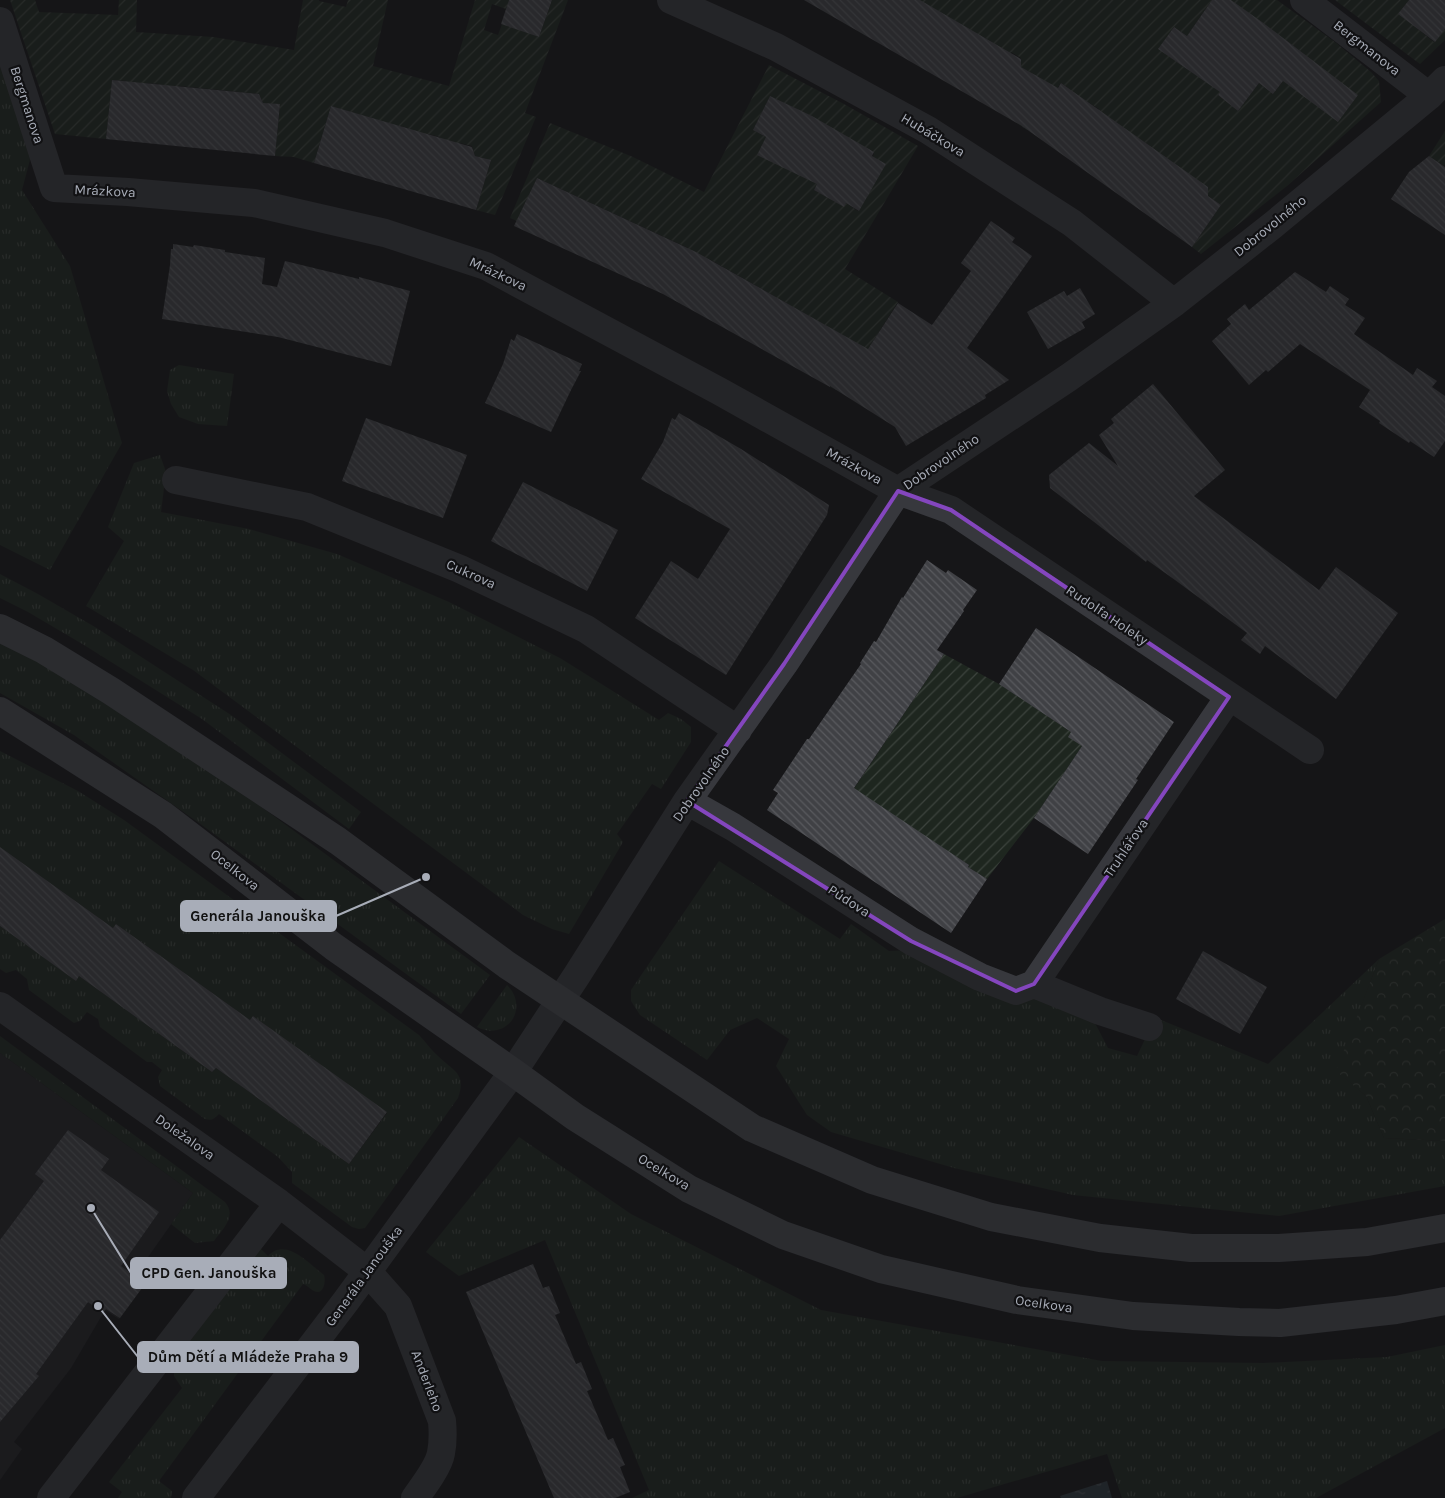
<svg xmlns="http://www.w3.org/2000/svg" width="1445" height="1498" font-family="Karla,sans-serif">
  <style>
    .built { fill: #222225 }
    .grass { fill: url(#grass-tufts) }
    .forest { fill: url(#forest-crowns) }
    .garden { fill: url(#garden-furrows); fill-rule: evenodd }
    .water { fill: url(#water-ripples) }
    .building { fill: url(#building-back-hatch) }
    .lines { fill: none; stroke-linecap: round; stroke-linejoin: round }
    .street { stroke: #37383d; stroke-width: 28 }
    .secondary { stroke: #45474d; stroke-width: 28 }
    .marked { fill: none; stroke: #8446be; stroke-width: 4; stroke-linejoin: round }
    .labels { text-anchor: middle; dominant-baseline: central; stroke-width: 4.5; stroke-linejoin: round; paint-order: stroke }
    .street-label { font-size: 14px; fill: #a8adb8; stroke: #111113 }
    .leader { fill: none; stroke: #a8adb8; stroke-width: 2 }
    .callout-dot { fill: #a8adb8; stroke: #111113; stroke-width: 2 }
    .callout { fill: #a8adb8; stroke: #a8adb8; stroke-width: 2 }
    .callout-label { font-size: 15px; text-anchor: middle; font-weight: bold; fill: #111 }
  </style>
  <defs>
    <pattern id="grass-tufts" width="24" height="20" patternUnits="userSpaceOnUse" patternTransform="scale(1.25)"><rect width="24" height="20" fill="#1e261f"/><path d="M3 7l-1-3M5 7V3M7 7l1-3M15 17l-1-3M17 17v-4M19 17l1-3" fill="none" stroke="#3c433d"/></pattern>
    <pattern id="forest-crowns" width="20" height="18" patternUnits="userSpaceOnUse" patternTransform="scale(1.25)"><rect width="20" height="18" fill="#1e261f"/><path d="M2 6a3 3 0 1 1 6 0M12 15a3 3 0 1 1 6 0" fill="none" stroke="#3c433d"/></pattern>
    <pattern id="garden-furrows" width="10" height="10" patternUnits="userSpaceOnUse" patternTransform="scale(1.25)"><rect width="10" height="10" fill="#1e261f"/><path d="M-1 1l2-2M0 10L10 0M9 11l2-2" fill="none" stroke="#3c433d"/></pattern>
    <pattern id="water-ripples" width="26" height="14" patternUnits="userSpaceOnUse" patternTransform="scale(1.25)"><rect width="26" height="14" fill="#2c353c"/><path d="M2 4q2-2 4 0t4 0M15 11q2-2 4 0t4 0" fill="none" stroke="#485056"/></pattern>
    <pattern id="building-back-hatch" width="6" height="6" patternUnits="userSpaceOnUse" patternTransform="scale(1.25)"><rect width="6" height="6" fill="#404145"/><path d="M-1 5l2 2M0 0l6 6M5-1l2 2" fill="none" stroke="#595a5e"/></pattern>
  </defs>
  <rect width="100%" height="100%" fill="#161618"/>
  <path class="built" d="M0 1053 193 1193 134 1277 143 1284 119 1319 105 1310 71 1368 14 1442 22 1449 0 1480Z"/>
  <path class="grass" d="M0 61 31 156 22 190 70 266 122 443 50 570 0 545Z
    M179 365 234 374 227 426 198 424 179 417 171 404 167 391 170 370Z
    M160 455 166 472 161 512 249 529 337 554 449 602 560 658 659 720 668 713 681 719 691 727V742L661 789 652 784 617 834 623 842 569 934 552 929 523 915 193 670 86 606 124 541 108 527 134 463Z
    M0 574 38 594 95 627 231 715 361 812 349 829 202 719 84 645 28 612 0 598Z
    M0 636 229 783 490 975 461 1014 199 823 74 735 0 693Z
    M0 751 78 791 124 820 419 1035C426 1042 431 1050 438 1056 453 1071 467 1073 458 1098L365 1228 359 1229 352 1227 292 1183V1172L278 1157 219 1114C214 1119 212 1121 205 1119L160 1086 158 1077 162 1070 152 1062H147L100 1027 98 1019 87 1012 80 1021 74 1023 29 990 27 979 16 970 6 973 0 969V926L75 980 79 976 212 1072 216 1068 349 1164 387 1113 253 1016 250 1020 116 924 113 928 0 847Z
    M719 861 840 939 851 924 889 951 912 950 1027 998 1053 1000 1080 1012 1096 1025 1108 1048 1137 1056 1147 1035 1149 1015 1268 1064 1379 959 1337 1071 1366 1096 1384 1138 1445 1141V1186L1279 1216 1073 1195 954 1168 831 1132 807 1115 776 1066 789 1039 757 1018 730 1030 707 1060 640 1015 631 1001V990Z
    M507 985C530 1008 507 1042 477 1027Z
    M0 1036 225 1202C237 1216 223 1229 214 1241L195 1243 171 1224 193 1193 0 1053Z
    M519 1137 631 1214 821 1310 1102 1361 1264 1363 1387 1357 1445 1345V1428L1316 1498H1122L1107 1454 957 1498H632L649 1490 545 1240 459 1276 426 1252Z
    M259 1247 268 1256C286 1237 308 1263 324 1275 326 1281 324 1296 314 1291 310 1289 307 1285 303 1284L159 1481 172 1491 171 1498H118L122 1492 109 1482 182 1388 174 1376V1363Z"/>
  <path class="forest" d="M1445 919V1141L1384 1138 1366 1096 1336 1071 1379 959Z"/>
  <path class="garden" d="M10 0H35L39 12 118 15 119 0H137L136 32 213 37 294 50 303 0H319V1L346 7 348 0H388L373 66 449 86 475 0H509L506 9 492 4 484 30 498 35 502 24 539 37 552 0H568L525 113 536 117 495 215 476 210 491 160 475 156 472 146 460 143 458 151 442 146 440 137 428 134 425 141 410 137 408 128 396 125 378 128 375 119 331 106 314 163 294 157 275 156 280 105 263 103 259 94 180 86 163 93 159 84 147 83 130 89 126 81 112 80 106 139 55 134Z
    M905 0H1212L1187 36 1174 27 1159 49 1194 74 1231 0H1277L1335 42 1371 72 1379 81 1381 102 1287 186 1201 254 1192 247 1221 205 1208 196 1180 168 1143 141 1139 147 1125 138 1126 129 1116 122 1098 119 1099 109 1088 102 1084 108 1070 99 1071 90 1061 83 1027 130 1011 119 1036 76 1021 67V58L1011 52 1007 59 992 51V42L982 36 963 33V25L952 19 949 25ZM1269 28 1304 54 1273 94 1259 83 1238 111 1218 95Z
    M1335 0H1409L1399 14 1434 42 1445 29V40L1420 64Z
    M769 65 844 104 918 146 845 269 898 302 841 392 830 387 855 342 709 259 683 305 667 296 688 248 537 178 517 221 510 218 550 123 633 157 704 192ZM770 96 811 116 766 137 753 130ZM845 136 874 153 858 211 846 203 843 206 814 190Z
    M1445 131V165L1444 166 1429 156Z
    M944 654 999 684 1028 703 1071 732 1082 746 1034 818 987 879 968 867 969 865 853 790Z"/>
  <path class="water" d="M1107 1481 1112 1498H1061L1060 1496Z"/>
  <path class="building" d="M509 0H552L539 37 501 24Z
    M804 0H920L1021 59V67L1058 88 1061 83 1208 187V196L1221 205 1192 247 1022 126Z
    M1212 0H1231L1262 22 1358 95 1338 122 1283 81 1273 94 1259 83 1238 111 1218 95 1220 92 1158 49 1174 27 1187 36Z
    M1409 0H1445V29L1435 42 1398 14Z
    M112 80 259 94 263 103 280 104 275 156 106 139Z
    M770 96 812 116 874 152 872 156 886 164 859 211 846 203 844 207 814 190 817 184 757 155 766 137 753 130Z
    M331 106 472 147 475 156 491 160 476 210 314 163Z
    M1429 156 1445 167V235L1391 199 1409 172Z
    M537 178 696 252 868 349 898 303 932 325 971 271 961 263 991 221 1015 238 1012 242 1032 256 967 348 1009 380 985 395 986 398 906 446 895 427 830 386V387L663 294 514 226Z
    M173 244 193 247 194 245 225 250V252L265 258 262 284 277 287 285 261 359 279V277L410 291 391 366 278 337 162 319 170 265 171 249H173Z
    M1295 272 1326 292 1330 286 1349 299 1345 305 1365 318 1354 334 1413 375 1417 368 1437 381 1432 387 1445 396V441L1434 457 1410 441 1409 443 1379 423 1380 421 1359 407 1370 390 1300 344 1268 372 1266 370 1249 385 1212 341 1231 324 1227 319 1245 304 1249 310Z
    M1080 288 1095 314 1082 322 1085 328 1048 349 1027 312 1064 291 1067 296Z
    M517 334 582 364 579 371H581L571 390 551 432 485 403 503 364 511 339 514 341Z
    M1153 384 1225 470 1194 496 1319 590 1336 567 1398 613 1336 699 1265 646 1260 654 1241 640 1247 633 1175 580 1147 560 1146 562 1050 488 1049 475 1089 443 1118 466 1099 435 1114 423 1111 419Z
    M679 413 741 449 829 505 827 515 726 675 635 618 671 561 698 579 730 529 641 479 663 442 672 418 675 420Z
    M366 418 467 455 443 518 342 481Z
    M523 482 618 530 587 591 491 541Z
    M927 560 946 573 948 570 977 590 963 610 964 611 937 650 944 654 854 788 969 865 968 867 987 879 951 933 767 810 778 793 773 790 807 739H809L861 664 860 663 874 641 876 642 902 597 903 598Z
    M1036 628 1174 722 1136 779 1138 780 1088 854 1034 818 1082 746 1068 737 1071 732 999 684Z
    M0 847 113 928 116 924 250 1020 253 1016 387 1112 349 1164 216 1068 212 1072 79 976 76 981 0 926Z
    M1203 951 1267 987 1240 1034 1176 999Z
    M68 1130 109 1159 101 1170 159 1212 121 1266 145 1284 120 1318 106 1309 103 1313 88 1302 36 1374 39 1376 0 1422V1240L44 1181 35 1174Z
    M533 1264 543 1288 549 1286 560 1313 555 1315 576 1364 581 1362 592 1389 587 1391 608 1440 613 1438 625 1465 620 1467 630 1492 615 1498H554L466 1292Z"/>
  <g class="lines">
    <path class="street" d="M671 0 776 47 928 130 1072 223 1174 303
      M1304 0 1429 96
      M0 21 54 188 128 192 254 203 385 233 486 266 719 391 898 491 951 510 1310 750
      M176 480 307 507 460 569 586 629 738 730
      M687 801 733 827 911 941 980 977 1016 991 1034 984 1229 697
      M1034 984 1100 1011 1149 1027
      M0 1006 279 1203 367 1271 398 1306 442 1421C443 1432 443 1443 441 1453 439 1466 423 1487 415 1498
      M51 1498 279 1203
      M196 1498 346 1301 513 1072 577 975 687 801 784 664 898 491 1068 378 1174 303 1273 225 1429 96 1445 80"/>
    <path class="secondary" d="M0 628 44 650 111 691 338 841 507 965 752 1128 872 1180 991 1217 1100 1238 1191 1248H1279L1367 1242 1445 1228
      M0 711 163 815 334 947 513 1072 575 1117 689 1189 783 1235 881 1269 1017 1300 1133 1316 1239 1322 1280 1323 1396 1310 1445 1301"/>
  </g>
  <path d="M0 0H1445V1498H0ZM898 491 951 510 1229 697 1034 984 1016 991 911 941 687 801 784 664Z" fill="#161618" fill-opacity=".55" fill-rule="evenodd"/>
  <path class="marked" d="M898 491 951 510 1229 697 1034 984 1016 991 911 941 687 801 784 664Z"/>
  <g class="labels">
    <g class="street-label">
      <text transform="translate(1367 48) rotate(38)">Bergmanova</text>
      <text transform="translate(27 105) rotate(72)">Bergmanova</text>
      <text transform="translate(933 135) rotate(31)">Hubáčkova</text>
      <text transform="translate(105 191) rotate(3)">Mrázkova</text>
      <text transform="translate(1270 226) rotate(-39)">Dobrovolného</text>
      <text transform="translate(498 274) rotate(25)">Mrázkova</text>
      <text transform="translate(941 462) rotate(-34)">Dobrovolného</text>
      <text transform="translate(854 466) rotate(29)">Mrázkova</text>
      <text transform="translate(471 574) rotate(24)">Cukrova</text>
      <text transform="translate(1107 615) rotate(34)">Rudolfa Holeky</text>
      <text transform="translate(701 784) rotate(-55)">Dobrovolného</text>
      <text transform="translate(1126 848) rotate(-56)">Truhlářova</text>
      <text transform="translate(235 870) rotate(38)">Ocelkova</text>
      <text transform="translate(849 901) rotate(33)">Půdova</text>
      <text transform="translate(185 1137) rotate(35)">Doležalova</text>
      <text transform="translate(664 1172) rotate(31)">Ocelkova</text>
      <text transform="translate(364 1276) rotate(-54)">Generála Janouška</text>
      <text transform="translate(1044 1304) rotate(8)">Ocelkova</text>
      <text transform="translate(427 1381) rotate(69)">Anderleho</text>
    </g>
  </g>
  <path class="leader" d="M426 877L336 916M91 1208L131 1273M98 1306L138 1357"/>
  <g class="callout-dot">
    <circle cx="426" cy="877" r="5"/>
    <circle cx="91" cy="1208" r="5"/>
    <circle cx="98" cy="1306" r="5"/>
  </g>
  <g class="callout">
    <rect x="181" y="901" width="155" height="30" rx="5"/>
    <rect x="131" y="1258" width="155" height="30" rx="5"/>
    <rect x="138" y="1342" width="220" height="30" rx="5"/>
  </g>
  <g class="callout-label">
    <text x="258" y="921">Generála Janouška</text>
    <text x="209" y="1278">CPD Gen. Janouška</text>
    <text x="248" y="1362">Dům Dětí a Mládeže Praha 9</text>
  </g>
</svg>
